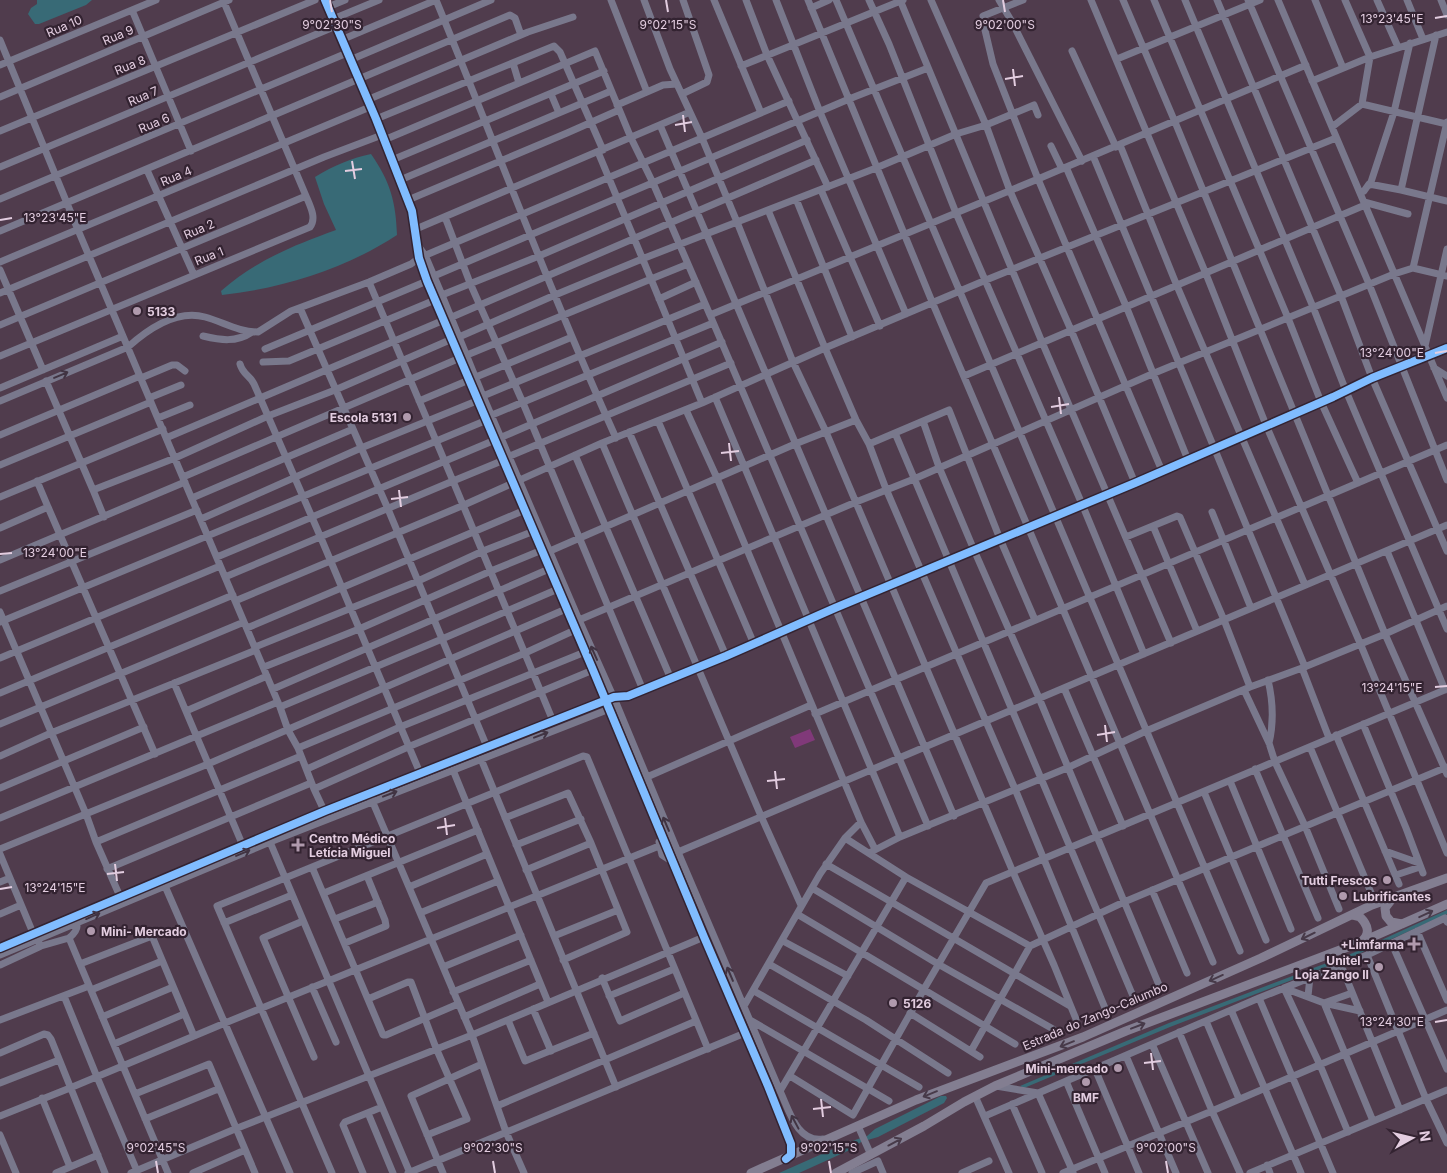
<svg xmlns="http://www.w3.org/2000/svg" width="1447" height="1173" font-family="Inter,sans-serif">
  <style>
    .green { fill: #803979 }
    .water { fill: #386a76 }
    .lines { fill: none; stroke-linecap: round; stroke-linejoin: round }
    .minor { stroke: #79788c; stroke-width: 7 }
    .major { stroke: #837e91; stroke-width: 9 }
    .cycleway-casing { stroke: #332331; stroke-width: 11 }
    .cycleway { stroke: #80bcff; stroke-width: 8 }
    .oneway { stroke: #413443 }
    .oneway2 { stroke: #473a49 }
    .ticks { fill: none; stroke: #e3cde0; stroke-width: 2 }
    .poi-dot { fill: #b09aad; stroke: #332331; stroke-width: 2 }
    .labels { text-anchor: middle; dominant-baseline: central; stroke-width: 4.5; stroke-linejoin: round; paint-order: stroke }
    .street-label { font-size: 12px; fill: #e3cde0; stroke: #332331 }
    .poi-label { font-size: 12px; font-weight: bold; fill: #e3cde0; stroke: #332331; text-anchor: start }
    .ticks-label { font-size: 12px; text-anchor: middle; fill: #e3cde0; stroke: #332331; stroke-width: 4.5; stroke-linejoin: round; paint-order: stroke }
  </style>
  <rect width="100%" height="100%" fill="#503c4d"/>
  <path class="green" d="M810 729 815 740 795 748 790 737Z"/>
  <path class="water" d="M37 0H92L86 5 39 24H35L28 14 31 8 37 4Z
    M371 154C390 181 396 202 397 235 345 269 284 288 222 295L221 291C257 260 292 246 336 230L324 204 315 177C333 166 351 158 371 154Z
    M1447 910V914L1354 956 1170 1027 1024 1088 1020 1086 1169 1023 1353 953Z
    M941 1096H946L947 1098 944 1103 878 1137 861 1142 852 1149 799 1173H779L849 1142 867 1136 875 1129Z"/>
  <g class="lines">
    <path class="minor" d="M325 0 376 119 412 211 419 258 427 281 593 670 704 937 768 1086 791 1144V1155L788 1157
      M436 0C496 146 551 294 616 438
      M611 0 647 92
      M644 0 670 69 702 138 737 222 793 362 826 432 1013 872 1054 965 1076 1019
      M714 0 761 113
      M746 0 767 55 828 187
      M776 0 820 112 906 314
      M808 0 933 304 1213 962
      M836 0 1240 951
      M869 0 889 44 956 213 1082 504 1144 654
      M900 0 1042 342 1171 643
      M931 0 986 125 1010 191 1071 330 1135 483
      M999 0 1012 22 1082 161
      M1091 0 1206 274 1266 425 1360 643 1447 853
      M1123 0 1175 122 1385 634 1447 774
      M1154 0 1288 318 1321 402 1358 483
      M1185 0 1313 307 1346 391 1447 629
      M1217 0 1341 296 1372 378 1447 551
      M1248 0 1369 284 1447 480
      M1278 0 1447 398
      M1315 0 1343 68
      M1345 0 1370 57 1362 104
      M1377 0 1398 47
      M1407 0 1423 39
      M1441 0 1447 15
      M328 7 345 0
      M811 8 829 0
      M132 10 191 151
      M983 16 1023 0
      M333 19 379 0
      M984 26 993 64 1038 179 1162 471
      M0 40 78 230 280 707 288 730 298 748 314 789 328 819
      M341 40 436 0
      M1072 51 1116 147
      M1117 59 1260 0
      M350 60 491 0
      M513 63 519 83
      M0 65 156 0
      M741 66 903 0
      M1312 81 1370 57 1447 32
      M551 94 559 113
      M682 94 707 82 709 75 683 0
      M0 97 229 0
      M367 100 528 32 573 17
      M617 105 663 85 677 84
      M376 119 554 46 560 52 603 150
      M660 125 954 816
      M1332 127 1362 104 1447 124
      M0 131 315 0
      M384 140 595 51 631 138 653 183 710 315 1038 179 1306 65
      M1120 145 1177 286 1305 585
      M1051 146 1062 169
      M1093 156 1305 667
      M392 160 604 71
      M0 167 336 26
      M1066 167 1126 306 1188 460
      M147 170 194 275
      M400 180 611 91
      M1370 185 1394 112 1410 43
      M821 190 880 326
      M1401 190 1436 35
      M1360 193 1364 191 1369 184 1401 190 1447 201
      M0 199 347 53
      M796 199 852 337
      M408 200 567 133 619 110
      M1364 202 1408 214
      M768 210 825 348 856 420 869 444 886 489 1015 789 1105 1008
      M445 217 470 283 523 403 643 690
      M416 229 690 112
      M0 231 510 15 515 18 521 35
      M419 247 425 255 442 295 483 396 579 620 617 705 678 852 780 1091C789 1110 797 1143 823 1139
      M0 262 370 107
      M688 264 651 279 702 403
      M1413 268 1447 276
      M0 270 43 370
      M434 276 849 99 928 68
      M369 282 453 481 504 460
      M0 293 324 157 382 135
      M442 295 539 256 807 140
      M659 299 696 282
      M300 308 388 509 487 747
      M710 315 928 826
      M452 317 816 160
      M0 325 306 196
      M203 336C220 340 236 343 252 332
      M459 337 555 295 642 259 876 168 956 134 986 125 1034 105 1038 115
      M1425 346 1447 249
      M265 349 427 281
      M467 355 651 279 598 152
      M0 356 310 227C317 218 310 206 306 196L223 0
      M263 362 289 361 435 300
      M240 364C243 375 250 375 254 384L321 538 420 773
      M1434 368 1447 376
      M964 376 1365 205
      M476 377 572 337
      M141 378 172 365H177L185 371
      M46 381 93 490 175 458 268 416 335 390 452 339
      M0 388 123 336
      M483 396 705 304
      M715 397 900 837
      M149 398 181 385
      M0 401 128 347C148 329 176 309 205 317 223 322 239 332 258 332L291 311 369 282 411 264 419 258 789 101
      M419 401 469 380
      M686 410 717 478 861 822 875 849
      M492 415 713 323
      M158 418 190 405
      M658 421 754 644
      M923 421 939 467 974 550 1039 698 1159 985
      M629 432 726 656
      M895 433 1133 996
      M0 435 140 376
      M502 437 722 342
      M166 438 444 320
      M602 443 761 816 801 905
      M869 444 949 410 1000 539 1035 620
      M575 455 671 679
      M510 456 731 363
      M0 465 151 402
      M183 477 460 358
      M93 490 104 517
      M0 497 163 429
      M192 498 353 429
      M48 507 155 754
      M1212 512 1251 608
      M201 519 361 448 479 400
      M1153 526 1197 631
      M0 528 48 507 37 481
      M1126 537 1177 516 1180 517 1224 620 1250 687
      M550 551 795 444 856 420
      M1387 551 1445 690
      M217 557 495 440
      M0 560 185 482
      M225 577 453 481 553 721
      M0 591 197 510
      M235 601 464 505 602 443 702 403 825 348 986 280 1336 138
      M0 612 86 814 96 842 122 901
      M579 620 856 502 914 479 1152 374 1394 274 1413 268 1447 122
      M0 622 487 420
      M247 628 525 510
      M255 647 418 581 483 551 534 531
      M0 658 220 566
      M264 667 359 629 491 571 542 550
      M1302 668 1329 738
      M1268 680C1273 701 1274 722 1269 743
      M174 683 243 846
      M1064 688 1123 826
      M273 689 549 569
      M1244 690 1269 743 1275 762 1305 826 1339 909
      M0 693 233 595
      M280 707 442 639 558 589
      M186 711 267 676
      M815 714 1447 445
      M0 724 244 622
      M1363 724 1406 828 1423 873
      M1336 735 1399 884
      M1310 747 1372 895
      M298 748 525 653 575 630
      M0 756 51 733 256 650
      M481 759 616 1087
      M307 769 400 727 585 652
      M1255 769 1318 918
      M453 770 548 1002
      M647 777 811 705
      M1230 781 1291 929
      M0 788 144 727
      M314 789 408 747 593 670
      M1204 792 1266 940
      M371 798 472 1035 506 1132 524 1173
      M0 818 278 702
      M505 818 568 793 591 843 627 932 563 960
      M845 838 906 877 1030 946 1124 902 1447 767
      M96 842 301 756
      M270 842 410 1173
      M659 842 662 855 673 862
      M516 845 581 819
      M0 849 208 764 566 609
      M1385 851 1419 863
      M678 852 1447 525
      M869 853 900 837 1067 768 1146 731 1250 687 1302 668 1385 634 1447 606
      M0 854 33 933 41 946 69 938 168 1173
      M826 864 1070 1006
      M312 867 383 1035H386L458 1004
      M107 869 311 783
      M526 870 591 843
      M1396 875 1420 867
      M0 882 10 878
      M165 886 290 1173
      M409 887 487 854
      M812 888 938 964 1053 1029
      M1152 890 1187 973
      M324 893 478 830
      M420 913 498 881
      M0 914 21 905
      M797 914 1015 1044
      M335 919 378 902
      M303 921 263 938 314 1057
      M224 923 292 895
      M1417 931 1447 1000
      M554 936 618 910
      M69 938C74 934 78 930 77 924
      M783 941 848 976
      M345 943 386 926 385 920 367 876
      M1392 944 1447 1069
      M0 948 325 811 614 697 628 696 726 656 835 608 1135 483 1333 397 1372 378 1447 348
      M0 955 270 842 612 708
      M1367 955 1426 1099 1447 1143
      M80 964 152 936 194 1036
      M769 964 866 1020 948 1073
      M0 965 41 946
      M1341 965 1400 1110
      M443 967 521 935
      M602 978 620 1021 684 993
      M312 987 336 1042
      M1284 988 1320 1065 1348 1132
      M1284 988 1324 1003 1360 1011
      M91 990 162 961
      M754 991 919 1087
      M453 992 531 960
      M1352 993 1324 1003 1373 1121
      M64 996 97 1077 137 1171
      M609 996 674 969
      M1308 996 1310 977
      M1259 998 1333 1173
      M368 999 408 982H411L436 1048 467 1119 427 1135
      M744 1006 820 874 845 838 861 822
      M533 1009 551 1051
      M1231 1010 1301 1173
      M910 1013 980 1057
      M102 1017 173 987
      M464 1017 540 984
      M0 1020 89 986
      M508 1020 525 1061 594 1033
      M750 1020 889 1101
      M1206 1021 1239 1099
      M1179 1032 1212 1111 1240 1173
      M114 1044 184 1014
      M1152 1044 1208 1173
      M971 1051 1030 946
      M0 1053 44 1034 48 1035 51 1039 105 1173
      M1126 1056 1176 1173
      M1095 1069 1139 1173
      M790 1076 853 1115 924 989 986 883 1447 689
      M1066 1081 1105 1173
      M0 1083 59 1060
      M996 1086 1038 1093 1073 1172
      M780 1091 906 877
      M135 1094 209 1064 255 1173
      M975 1096 1009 1173
      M42 1098 70 1167
      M1012 1104 1042 1173
      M497 1106 696 1021
      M368 1113 393 1173
      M0 1116 70 1088 225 1023 659 846
      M985 1116 1259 998 1367 955 1445 918 1447 922
      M145 1119 218 1089
      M858 1126 871 1155
      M0 1135 16 1173
      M1267 1165 1270 1173
      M56 1173 98 1155
      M131 1173 235 1129 472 1035 704 937
      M193 1173 245 1150
      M332 1173 217 906 583 756 587 757 708 1049
      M363 1173 343 1125 345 1122 382 1107
      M408 1173 745 1033
      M443 1173 411 1096 482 1064
      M852 1173 878 1161 883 1173
      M962 1173 989 1161
      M1063 1173 1212 1111 1447 1010
      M1250 1173 1447 1090"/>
    <path class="major" d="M1392 899 1385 908 1386 916 1391 922 1402 924
      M1352 915 1360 917C1368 925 1371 934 1361 942
      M751 1173 916 1100 1083 1037 1261 958 1372 905 1447 878
      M836 1173 924 1126 964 1102 995 1086 1126 1031 1361 942 1447 904"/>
    <g class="cycleway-casing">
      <path id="cycleway" d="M325 0 376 119 412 211 419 258 427 281 593 670 704 937 768 1086 791 1144V1155L786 1159
        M0 948 325 811 614 697 628 696 726 656 835 608 1135 483 1333 397 1372 378 1447 348"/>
    </g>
    <use href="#cycleway" class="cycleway"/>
  </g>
  <defs><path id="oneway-shaft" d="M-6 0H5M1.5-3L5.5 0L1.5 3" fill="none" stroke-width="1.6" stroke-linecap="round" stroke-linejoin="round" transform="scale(1.25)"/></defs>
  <g class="oneway">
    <use href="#oneway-shaft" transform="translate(61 375) rotate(-23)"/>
    <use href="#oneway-shaft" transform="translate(594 653) rotate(-114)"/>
    <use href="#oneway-shaft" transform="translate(541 735) rotate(-21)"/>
    <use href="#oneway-shaft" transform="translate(390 794) rotate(-21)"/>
    <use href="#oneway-shaft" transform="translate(666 824) rotate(-113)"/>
    <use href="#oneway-shaft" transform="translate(243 853) rotate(-23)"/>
    <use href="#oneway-shaft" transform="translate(93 916) rotate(-24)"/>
    <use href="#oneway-shaft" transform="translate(730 974) rotate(-113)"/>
    <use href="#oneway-shaft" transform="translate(795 1122) rotate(-118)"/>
  </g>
  <g class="oneway2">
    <use href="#oneway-shaft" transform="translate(1426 914) rotate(-25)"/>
    <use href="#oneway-shaft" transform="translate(1308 936) rotate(154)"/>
    <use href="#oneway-shaft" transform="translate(1216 978) rotate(156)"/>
    <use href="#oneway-shaft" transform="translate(1138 1026) rotate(-21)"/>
    <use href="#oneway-shaft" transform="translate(1067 1044) rotate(158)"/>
    <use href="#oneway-shaft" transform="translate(930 1094) rotate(158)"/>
    <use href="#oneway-shaft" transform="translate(895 1142) rotate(-28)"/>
  </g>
  <path class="ticks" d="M330 0 332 12M666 0 668 12M1003 0 1005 12M1435 18 1447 16M1013 69 1015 86M1005 79 1023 76M683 115 685 132M675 125 692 122M352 161 355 179M345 171 362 169M0 220 12 218M1435 353 1447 351M1059 397 1061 414M1051 407 1069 404M729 443 731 461M721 453 739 451M399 490 401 507M391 499 408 497M0 554 12 553M1435 687 1447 686M1105 725 1107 742M1097 735 1115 732M775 771 777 789M767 781 785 779M445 818 447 835M437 828 455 825M115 864 117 881M107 874 124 872M0 889 12 887M1435 1022 1447 1020M1151 1053 1153 1070M1144 1063 1161 1061M821 1099 823 1117M813 1109 831 1107M156 1161 158 1173M493 1161 495 1173M829 1161 831 1173M1166 1161 1168 1173"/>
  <g class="poi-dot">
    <circle cx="137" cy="311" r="5"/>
    <circle cx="407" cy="417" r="5"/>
    <path d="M295.5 837.5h5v5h5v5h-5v5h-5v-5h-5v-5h5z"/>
    <circle cx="1387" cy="880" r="5"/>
    <circle cx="1343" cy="896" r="5"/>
    <circle cx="91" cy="931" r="5"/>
    <path d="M1411.5 936.5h5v5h5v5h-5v5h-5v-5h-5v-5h5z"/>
    <circle cx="1379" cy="967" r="5"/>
    <circle cx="893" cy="1003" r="5"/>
    <circle cx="1118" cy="1068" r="5"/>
    <circle cx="1086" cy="1082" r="5"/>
  </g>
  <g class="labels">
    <g class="street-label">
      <text transform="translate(64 26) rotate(-23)">Rua 10</text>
      <text transform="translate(118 35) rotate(-23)">Rua 9</text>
      <text transform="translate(130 65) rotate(-22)">Rua 8</text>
      <text transform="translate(143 96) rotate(-23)">Rua 7</text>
      <text transform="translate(154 123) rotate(-23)">Rua 6</text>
      <text transform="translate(176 176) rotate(-23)">Rua 4</text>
      <text transform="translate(199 229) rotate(-23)">Rua 2</text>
      <text transform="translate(209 256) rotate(-22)">Rua 1</text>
      <text transform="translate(1095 1016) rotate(-23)">Estrada do Zango-Calumbo</text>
    </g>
    <g class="poi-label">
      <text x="147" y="311">5133</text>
      <text x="397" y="417" text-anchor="end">Escola 5131</text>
      <text x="309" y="838">Centro Médico<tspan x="309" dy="14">Letícia Miguel</tspan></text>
      <text x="1377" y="880" text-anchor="end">Tutti Frescos</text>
      <text x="1353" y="896">Lubrificantes</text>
      <text x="101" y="931">Mini- Mercado</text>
      <text x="1404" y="944" text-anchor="end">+Limfarma</text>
      <text x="1369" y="960" text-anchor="end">Unitel -<tspan x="1369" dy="14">Loja Zango II</tspan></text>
      <text x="903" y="1003">5126</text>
      <text x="1108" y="1068" text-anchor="end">Mini-mercado</text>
      <text x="1086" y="1097" text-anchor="middle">BMF</text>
    </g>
  </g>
  <g class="ticks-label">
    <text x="1392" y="23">13°23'45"E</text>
    <text x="332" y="29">9°02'30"S</text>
    <text x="668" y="29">9°02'15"S</text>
    <text x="1005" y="29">9°02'00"S</text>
    <text x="55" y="222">13°23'45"E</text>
    <text x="1392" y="357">13°24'00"E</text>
    <text x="55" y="557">13°24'00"E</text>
    <text x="1392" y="692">13°24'15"E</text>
    <text x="55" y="892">13°24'15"E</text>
    <text x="1392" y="1026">13°24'30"E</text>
    <text x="156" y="1152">9°02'45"S</text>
    <text x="493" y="1152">9°02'30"S</text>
    <text x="829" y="1152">9°02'15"S</text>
    <text x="1166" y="1152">9°02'00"S</text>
  </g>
  <g transform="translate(1412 1138) rotate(82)" stroke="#332331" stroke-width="4" paint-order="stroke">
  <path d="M0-4L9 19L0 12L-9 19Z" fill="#e3cde0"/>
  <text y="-8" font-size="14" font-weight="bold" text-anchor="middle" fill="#e3cde0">N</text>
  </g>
</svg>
